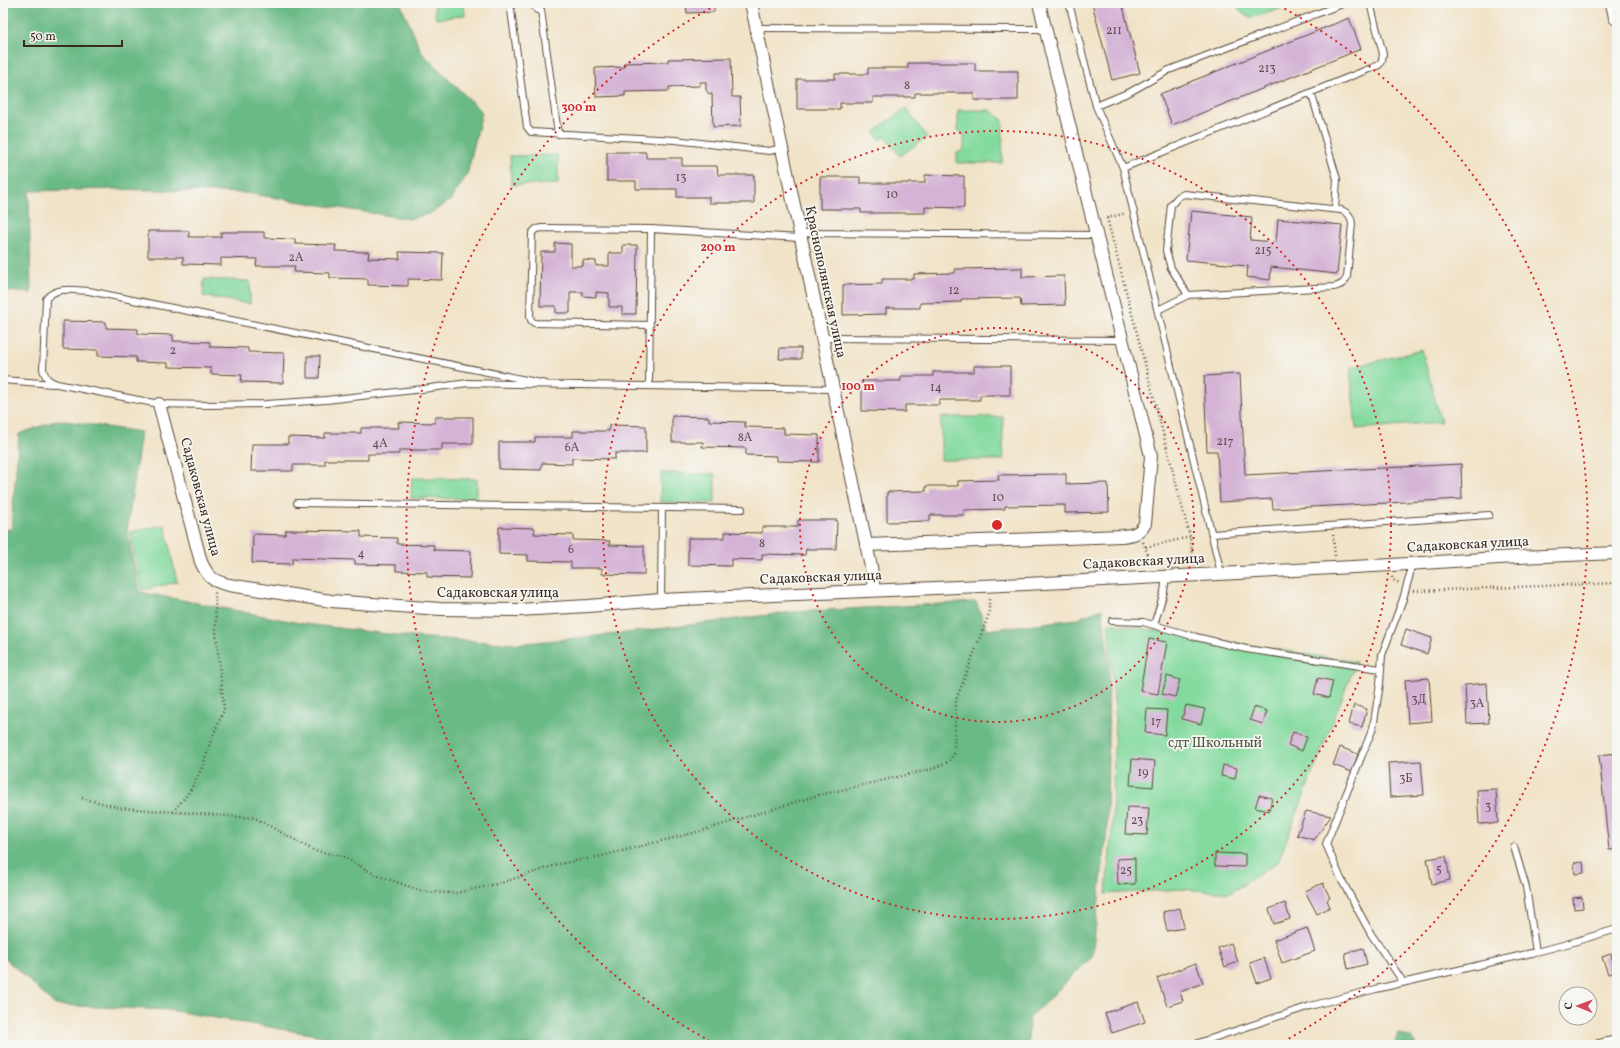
<svg xmlns="http://www.w3.org/2000/svg" width="1620" height="1048" font-family="Vollkorn,serif">
  <style>
    .green { fill: #83da9e; stroke: #5f825e }
    .forest { fill: #6aba85; stroke: #527252 }
    .building { fill: #d4b3d6 }
    .lines { fill: none; stroke-linecap: round; stroke-linejoin: round }
    .service-casing { stroke: #564637; stroke-width: 8 }
    .minor-casing { stroke: #564637; stroke-width: 14 }
    .secondary-casing { stroke: #564637; stroke-width: 18 }
    .path { stroke: #564637; stroke-width: 2.5; stroke-dasharray: 1 3; stroke-linecap: butt }
    .service { stroke: #fff; stroke-width: 6 }
    .minor { stroke: #fff; stroke-width: 12 }
    .secondary { stroke: #fff; stroke-width: 16 }
    .ring { fill: none; stroke: #d62828; stroke-width: 2; stroke-dasharray: 2 4 }
    .labels { text-anchor: middle; dominant-baseline: central; stroke-width: 3.5; stroke-linejoin: round; paint-order: stroke }
    .number-label { font-size: 12px; fill: #614c4c }
    .street-label { font-size: 14px; fill: #3b2a1e; stroke: #f6f6f2 }
    .park-label { font-size: 14px; fill: #4d563e; stroke: #f6f6f2 }
    .centre { fill: #d62828; stroke: #f6f6f2; stroke-width: 2 }
    .ring-label { font-size: 12px; text-anchor: middle; font-weight: bold; fill: #d62828; stroke: #f6f6f2; stroke-width: 3.5; stroke-linejoin: round; paint-order: stroke }
  </style>
  <rect width="100%" height="100%" fill="#f6f6f2"/>
  <filter id="ink" filterUnits="userSpaceOnUse"><feTurbulence type="fractalNoise" baseFrequency=".025" numOctaves="2"/><feDisplacementMap in="SourceGraphic" scale="8" xChannelSelector="R" yChannelSelector="G"/><feConvolveMatrix kernelMatrix="1 2 1 2 8 2 1 2 1" color-interpolation-filters="sRGB"/></filter>
  <filter id="wash" filterUnits="userSpaceOnUse"><feTurbulence type="fractalNoise" baseFrequency=".012" numOctaves="4" result="noise"/><feDisplacementMap in="SourceGraphic" scale="16" xChannelSelector="R" yChannelSelector="G"/><feGaussianBlur stdDeviation="0.9" result="paint"/><feColorMatrix in="noise" values="0 0 0 0 0 0 0 0 0 0 0 0 0 0 0 0 0 1.4 0 .05"/><feComposite in="paint" operator="in"/></filter>
  <g filter="url(#wash)">
    <rect width="100%" height="100%" fill="#f1e3c7"/>
    <path class="green" d="M434 3H463L465 15 436 19Z
      M1236 3H1295C1286 6 1261 17 1252 17 1243 17 1239 10 1236 3Z
      M906 108 927 137 900 156 885 136 880 140 874 132Z
      M958 110H990L1003 120 1002 163H957V153L962 151 964 149V135L958 130Z
      M558 155V184L511 185 510 156Z
      M204 279 250 281V304L203 296Z
      M1422 350 1441 422 1356 429 1350 368Z
      M941 417H1003V460H941Z
      M661 473 715 474V503L660 502Z
      M412 478 477 479V499L411 498Z
      M165 525 177 582 142 590 130 532Z
      M1108 623 1356 662 1278 862 1230 893 1181 889 1106 894 1112 828 1115 712Z"/>
    <path class="forest" d="M3 3H400L422 53 482 112 467 175 450 201 429 214 409 219 246 193 116 189 29 191 31 293 3 291Z
      M58 420 141 432 127 531 140 592 305 624 413 637 517 644 626 633 792 612 976 602 987 630 1076 619 1102 609 1109 662 1107 831 1092 957 1029 1018 1028 1045H342L328 1037 169 1010 55 1005 3 956V529L11 530 19 434Z
      M1398 1033 1411 1038 1416 1045H1394Z"/>
    <g id="blocks">
      <path class="building" d="M686 3H714V12L687 13Z
        M1092 3H1122L1140 73 1112 80Z
        M1349 18 1361 49 1172 125 1160 94Z
        M731 58 732 97H740L741 126 713 127 712 94H709L706 90V82H700V86L669 87V91L625 92V96L596 97 595 68 625 67 624 63 668 62V59Z
        M908 63H975V71H1018V100H974V93H915V97H873V103H840V109H797V79H835V74H868V68H908Z
        M607 152H646V158H682V166H717L718 175H754V203H709V197H677V189H636V181H607Z
        M925 175 964 176V208L925 207V213H861V209H820V177H860V183H925Z
        M1191 211 1252 217 1250 240 1276 242 1278 219 1342 225 1337 274 1271 267 1270 280 1247 277 1248 266 1186 260Z
        M148 231H189V237H221V232H264V238L295 239V244L336 245 335 251 369 252 368 258 400 259 399 252 443 253 442 280 408 279V286L368 285V279L330 278V273L294 272 295 266H256L257 259 221 258V265L183 264V257H148Z
        M555 243 571 244V266H583V260L596 261V266H609V253H623V245H637L636 314H622V307H609V293L596 292V297L583 296V292H570V313H556V306H540L541 252H555Z
        M1022 268V277L1064 276 1065 305 1021 306 1020 298 961 299V302L920 303V308H886V314L843 315V285L882 284V279H914V274L955 273V269Z
        M63 321 106 322V328L138 329V334L173 335V341L210 342V347L248 348V352L284 353 283 383 241 382 242 375 211 374V368L168 367V363L136 362V357L98 356V350L63 349Z
        M780 348H801V359H779Z
        M307 356H320L319 378H307Z
        M974 366H1010V395H980V400H939V405H905V412L862 411V381H901V376H933V372H974Z
        M1240 374 1245 475 1461 464 1462 499 1273 509 1272 499 1220 502 1217 451H1207L1204 376Z
        M672 416 709 417V421L745 422V427L784 428V434L819 435V462L777 461V456L746 455V448L702 447 703 442H672Z
        M435 417H473V444H442V450H399V454H368V460H325V465H293V471H251L252 444H288V437L325 438V433H361V428H399L398 422 435 423Z
        M609 425 646 426V453H615V459L572 458V464L542 463 541 470 499 469V442H535V437H573V431H609Z
        M1066 474V484L1108 483 1109 512 1065 513V505L1005 506V509L964 510V515H930V521L887 522V492L926 491V486H958V481L999 480 998 475Z
        M798 520H837L836 549H806L805 555 762 554V560L731 559V566L688 565V538H725V532L762 533V527H798Z
        M499 527 535 528 534 534 573 535V540L610 541 609 545 644 546V575L602 574V568H571V562L528 561V555L499 554Z
        M286 530 361 531V537L397 538V544L434 545V550L471 551 470 578 427 577V572L396 571V565L355 564V560L293 558 292 564 252 563 253 534 285 535Z
        M1406 629 1432 638 1427 654 1401 645Z
        M1149 639 1167 642 1158 694 1140 691Z
        M1167 676 1180 680 1175 697 1162 694Z
        M1318 678 1333 681 1329 698 1314 694Z
        M1429 678 1432 721 1408 723 1405 680Z
        M1487 683 1489 723 1467 724 1465 685Z
        M1186 705 1205 709 1201 724 1182 719Z
        M1354 705 1367 709 1362 727 1349 724Z
        M1254 707 1267 711 1263 724 1250 720Z
        M1147 709 1167 710 1165 735 1145 733Z
        M1293 732 1307 737 1302 751 1288 745Z
        M1340 747 1358 754 1352 772 1333 765Z
        M1617 753V849L1609 850 1599 755Z
        M1132 759 1155 761 1153 787 1130 785Z
        M1421 761 1424 795 1390 797 1388 763Z
        M1223 765 1237 768 1235 779 1221 776Z
        M1496 789 1498 823 1479 824 1477 790Z
        M1259 795 1272 798 1269 811 1255 808Z
        M1127 807 1149 808 1147 835 1125 834Z
        M1306 811 1331 816 1314 840 1297 835Z
        M1215 853 1245 854V867L1215 866Z
        M1446 856 1450 880 1432 884 1427 859Z
        M1135 858V884L1118 885 1117 859Z
        M1583 862 1584 873 1575 874 1574 863Z
        M1323 883 1330 898 1327 900 1330 907 1317 914 1305 891Z
        M1582 897 1583 908 1574 909 1573 898Z
        M1285 903 1290 919 1274 924 1269 909Z
        M1180 908 1184 928 1167 931 1163 912Z
        M1307 928 1315 951 1282 963 1274 940Z
        M1231 943 1238 962 1225 967 1218 948Z
        M1363 948 1367 964 1348 969 1345 953Z
        M1611 954 1616 972 1608 974 1602 957Z
        M1264 958 1271 978 1257 983 1250 963Z
        M1196 963 1203 983 1180 992 1183 1001 1167 1006 1157 978Z
        M1138 1002 1145 1022 1112 1033 1105 1013Z"/>
    </g>
  </g>
  <g filter="url(#ink)">
    <use href="#blocks" fill-opacity="0" stroke="#564637" stroke-width="1"/>
    <g class="lines">
      <g class="service-casing">
        <path id="service" d="M510 3 527 127 531 132 675 140 769 151 782 148
          M532 3 537 10H541L558 134
          M1069 3 1096 106 1123 168 1221 573
          M756 28 1045 29
          M1311 92 1337 179 1335 209
          M1096 106 1130 92 1169 70 1345 3
          M1123 168 1379 65 1382 60 1383 54 1370 3
          M1184 194 1341 210C1349 213 1351 216 1352 224L1347 277C1344 284 1341 285 1334 287L1188 295 1171 268 1166 251 1171 205 1178 197Z
          M651 229 800 238
          M799 233 1096 235
          M1158 310 1188 295
          M822 338 1122 340
          M3 380 53 384
          M546 384 89 291C73 290 56 286 46 299L43 369C45 378 49 381 57 384L159 404 209 405 266 404 326 400 423 389 468 383 516 384 833 389
          M649 386 651 229 542 228 536 229 532 233 530 316 531 320 534 323 650 325
          M297 503 742 509
          M1212 534 1489 515
          M661 600 662 508
          M1112 621 1143 622 1196 637 1246 649 1380 669
          M1154 625 1164 592 1166 576
          M1514 847 1526 887 1536 952 1563 945 1617 929
          M1403 982 1371 934 1341 879 1326 844 1373 728 1380 684 1382 655 1403 599 1410 574V564
          M1192 1045 1310 1006 1376 989 1536 952
          M1590 1045 1617 1039"/>
      </g>
      <g class="minor-casing">
        <path id="minor" d="M751 3 871 567 874 590
          M159 404 201 562C208 577 212 581 229 585L331 601 440 609 518 610 588 606 661 600 1004 585 1392 565 1498 558 1617 553
          M866 545 1122 536C1133 535 1139 534 1145 524L1151 456 1039 3"/>
      </g>
      <g class="secondary-casing">
        <path id="secondary" d="M1614 3 1617 17"/>
      </g>
      <path class="path" d="M1107 218 1190 537 1194 564
        M1107 218 1126 213
        M1333 535 1335 556
        M1143 542 1152 565
        M1146 547 1190 537
        M1392 577 1393 580 1400 583
        M1414 591 1617 583
        M82 798 121 808 255 818 315 851 342 856 376 875 425 892 456 893 501 883 559 864 602 856 701 831 815 796 932 769 948 762 954 754 956 700 989 614V598
        M173 812 190 791 203 766 211 740 224 710 216 633 215 592"/>
      <use href="#service" class="service"/>
      <use href="#minor" class="minor"/>
      <use href="#secondary" class="secondary"/>
    </g>
  </g>
  <g class="ring">
    <circle cx="997" cy="525" r="197"/>
    <circle cx="997" cy="525" r="394"/>
    <path d="M715 1044A591 591 0 0 1 720 3M1274 3A591 591 0 0 1 1279 1044"/>
  </g>
  <g class="labels">
    <g class="number-label">
      <text x="1114" y="31">211</text>
      <text x="1267" y="69">213</text>
      <text x="907" y="86">8</text>
      <text x="681" y="178">13</text>
      <text x="892" y="195">10</text>
      <text x="1263" y="251">215</text>
      <text x="296" y="258">2А</text>
      <text x="954" y="291">12</text>
      <text x="173" y="351">2</text>
      <text x="936" y="388">14</text>
      <text x="745" y="438">8А</text>
      <text x="1225" y="442">217</text>
      <text x="380" y="444">4А</text>
      <text x="572" y="448">6А</text>
      <text x="998" y="498">10</text>
      <text x="762" y="544">8</text>
      <text x="571" y="550">6</text>
      <text x="361" y="554">4</text>
      <text x="1419" y="700">3Д</text>
      <text x="1477" y="704">3А</text>
      <text x="1156" y="722">17</text>
      <text x="1143" y="773">19</text>
      <text x="1406" y="779">3Б</text>
      <text x="1488" y="807">3</text>
      <text x="1137" y="821">23</text>
      <text x="1439" y="870">5</text>
      <text x="1126" y="871">25</text>
    </g>
    <g class="street-label">
      <text transform="translate(825 282) rotate(78)">Краснополянская улица</text>
      <text transform="translate(200 497) rotate(75)">Садаковская улица</text>
      <text transform="translate(1468 545) rotate(-3)">Садаковская улица</text>
      <text transform="translate(1144 562) rotate(-3)">Садаковская улица</text>
      <text transform="translate(821 578) rotate(-2)">Садаковская улица</text>
      <text x="498" y="593">Садаковская улица</text>
    </g>
    <g class="park-label">
      <text x="1215" y="743">сдт Школьный</text>
    </g>
  </g>
  <circle cx="997" cy="525" r="6" class="centre"/>
  <g class="ring-label">
    <text x="579" y="111">300 m</text>
    <text x="718" y="251">200 m</text>
    <text x="858" y="390">100 m</text>
  </g>
  <rect width="1620" height="1048" fill="none" stroke="#f6f6f2" stroke-width="16"/>
  <g transform="translate(1578 1006) rotate(271)"><circle r="19" fill="#f6f6f2" stroke="#aba49d"/>
  <path d="M0-3L7 15L0 10L-7 15Z" fill="#d1495b"/>
  <text y="-6" font-size="11" font-weight="bold" text-anchor="middle" fill="#3b2a1e">С</text>
  </g>
  <path d="M24 40v6h98v-6" fill="none" stroke="#3b2a1e" stroke-width="2"/>
  <text x="30" y="40" font-size="12" fill="#3b2a1e" stroke="#f6f6f2" stroke-width="3" paint-order="stroke">50 m</text>
</svg>
